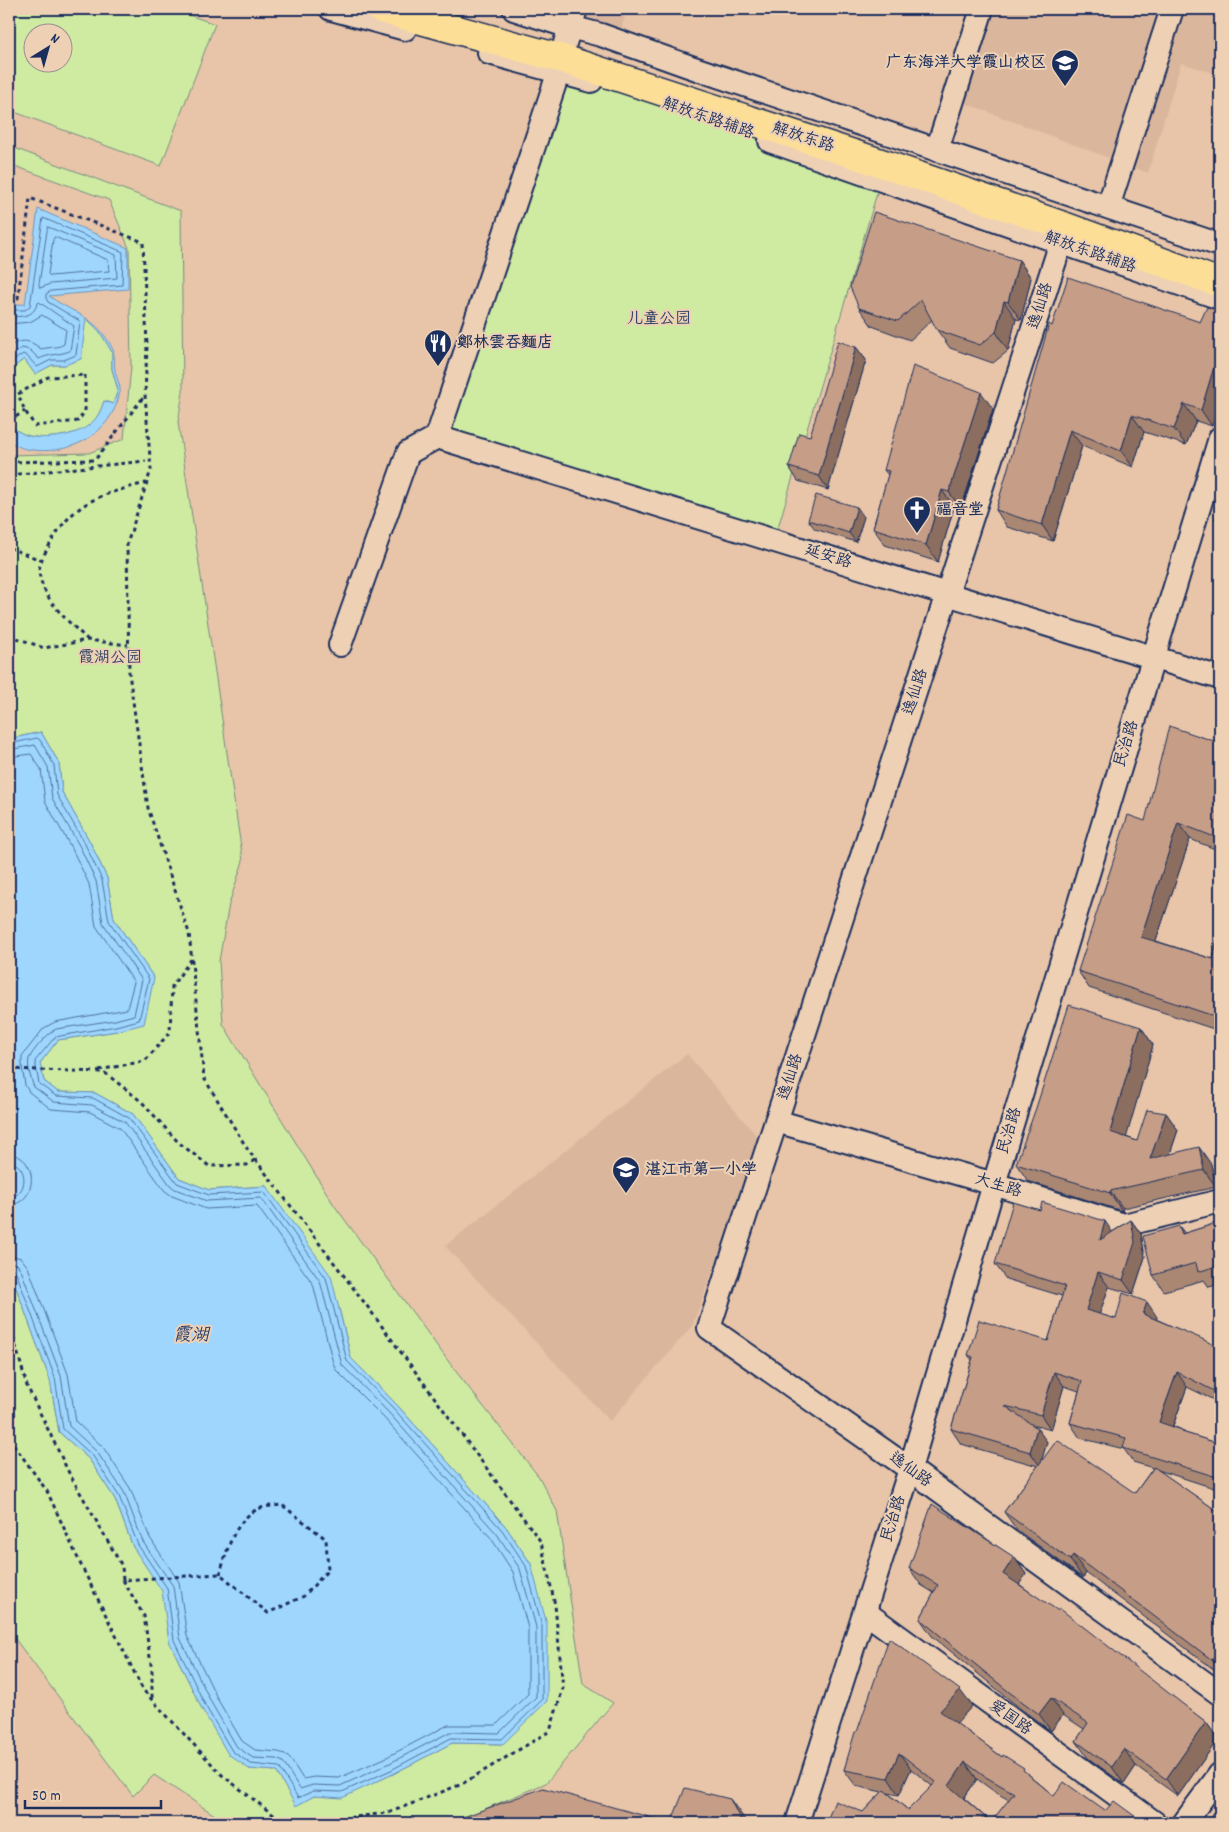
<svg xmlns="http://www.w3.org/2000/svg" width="1229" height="1832" font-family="Dekko,'LXGW WenKai TC',sans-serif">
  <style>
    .built { fill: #dab69d }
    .green { fill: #cfeaa1; stroke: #758c80; fill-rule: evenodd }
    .water { fill: #9ed6fe; stroke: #6a93be }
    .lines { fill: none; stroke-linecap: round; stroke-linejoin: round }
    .shore { stroke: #4f729e; stroke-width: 1 }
    .minor-casing { stroke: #1b2f5e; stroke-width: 26 }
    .major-casing { stroke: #1b2f5e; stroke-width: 31 }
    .path { stroke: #1b2f5e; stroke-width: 3; stroke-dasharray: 4 4; stroke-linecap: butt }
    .minor { stroke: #eed1b5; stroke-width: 22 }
    .major { stroke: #fcde96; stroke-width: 28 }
    .wall { fill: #aa8773; stroke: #1b2f5e; fill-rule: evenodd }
    .shaded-wall { fill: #8b6e5e; stroke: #1b2f5e }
    .building { fill: #c69d86; stroke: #1b2f5e; fill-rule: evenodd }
    .labels { text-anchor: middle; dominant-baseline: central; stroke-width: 4; stroke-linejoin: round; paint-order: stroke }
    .poi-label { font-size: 16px; font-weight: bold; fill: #1b2f5e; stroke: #eed1b5; text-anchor: start }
    .street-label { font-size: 16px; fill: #1b2f5e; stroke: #eed1b5 }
    .park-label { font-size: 16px; fill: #2d4265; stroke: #eed1b5 }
    .water-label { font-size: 18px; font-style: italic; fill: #28406e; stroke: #eed1b5 }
  </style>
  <rect width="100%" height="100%" fill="#e8c5a8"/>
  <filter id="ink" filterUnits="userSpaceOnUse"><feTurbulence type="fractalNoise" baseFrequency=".02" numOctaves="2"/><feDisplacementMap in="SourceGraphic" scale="10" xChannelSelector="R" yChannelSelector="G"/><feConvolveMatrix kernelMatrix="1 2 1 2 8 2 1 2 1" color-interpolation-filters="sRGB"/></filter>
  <g filter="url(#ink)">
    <path class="built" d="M544 9H627L619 36Z
      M979 9H1220V75L1181 63 1148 173 954 99Z
      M687 1054 762 1142 692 1326 610 1421 445 1246Z"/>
    <path class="green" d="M9 9H171L215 24 161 166 9 110ZM32 32H62V62H32Z
      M563 59 882 176 774 541 437 437Z
      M9 146 181 211 183 392 178 422 243 861 229 904 219 961 223 1024 334 1205 454 1369 539 1477 557 1511 583 1684 613 1703 546 1783 452 1823H227L154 1775 133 1796 9 1631V1268L50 1380 59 1432 89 1459 115 1499 133 1547 163 1591 169 1641 202 1709 249 1769 276 1771 296 1805 314 1796 342 1797 393 1774 452 1743 503 1744 531 1564 506 1527 397 1405 351 1358 339 1308 266 1186 209 1190 179 1178 133 1114 95 1093 58 1092 44 1081 40 1063 58 1040 117 1031 154 978 114 919 107 878 90 842 62 792 59 763 41 732 9 739V455L89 453 124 439 131 367 129 248 109 200 9 164 11 149Z
      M86 318 100 332 112 352V369L118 390 113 404 104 401C101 410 98 418 90 425 77 436 42 441 26 435 20 433 15 429 9 426V371L24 359 35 374 52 365H65Z"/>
    <path class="water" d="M38 209 128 248V289L49 296C66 309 88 315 102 332 106 338 114 348 114 355 115 360 114 365 115 370 116 377 121 386 120 392 111 436 68 457 26 449 20 448 14 444 9 441V426C14 428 20 433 26 435 42 441 78 436 90 424 98 418 101 410 104 401L113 404 118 390 112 369V352L100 332 86 318 81 359 65 365H52L35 374 24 359 9 371V305L25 304Z
      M41 732 59 763 62 792 90 842 107 878 114 919 154 978 144 1024 117 1031 58 1040 40 1063 44 1081 58 1092 95 1093 133 1114 179 1178 209 1190 266 1186 331 1276 351 1358 397 1405 506 1527 531 1564 547 1625V1701L503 1744 452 1743 393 1774 342 1798 314 1796 296 1806 276 1771 249 1769 228 1754 202 1709 169 1641 162 1591 133 1547 115 1499 89 1459 59 1432 50 1380 9 1268V1196L13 1178 9 1167V739Z"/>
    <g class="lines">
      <path class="shore" d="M48 227 116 255 117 278 50 284 40 288 39 285Z
        M55 237 108 260 109 271 50 276 48 274 53 240Z
        M9 310H25L30 306 43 218 123 252 122 285 51 291 46 294V298L48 302 80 321 76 355 64 360H51L37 367 27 356 23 354 9 364
        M9 317C21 316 33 318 37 304L39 302 74 326 70 351C59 355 49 354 39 359L30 350 22 348 9 356
        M9 324 30 322 42 315 66 330 64 344C59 348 48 347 41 349 30 340 21 338 9 347
        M9 744 37 738 40 740 54 765 57 795 85 844 102 880 109 921 149 979 139 1020 116 1026 55 1037 35 1061 39 1084 56 1096 93 1098 129 1118 177 1183 209 1195 264 1192 326 1278 347 1361 394 1409 502 1530 526 1566 542 1626V1700L502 1739 451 1738 391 1770 342 1792 313 1791 298 1798 279 1767 251 1764 232 1751 206 1707 174 1640 167 1588 138 1545 119 1496 93 1456 63 1429 55 1378 16 1272 13 1269 9 1268
        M9 750 35 745 48 767 52 798 80 847 96 881 103 923 142 980 134 1015 115 1020 56 1029C49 1032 32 1051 29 1059 27 1066 31 1080 34 1087L54 1102 92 1105 125 1122 170 1185 175 1189 207 1201 261 1198 320 1281 342 1365 389 1413 497 1534 520 1569 536 1627V1697L499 1733 450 1732 388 1764 340 1786 313 1785 300 1789 283 1762 277 1759 253 1758 237 1747 212 1704 180 1638 173 1586 143 1542 124 1492 97 1452 69 1426 61 1376 21 1270 17 1264 9 1262
        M9 757 31 754 41 769 45 801 73 851 89 884 96 926 134 982 127 1009 55 1022 44 1028 22 1056V1066L25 1085 29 1092 51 1109 90 1112 120 1128 164 1190 172 1196 206 1209 257 1206 313 1284 333 1363 336 1370 384 1418 491 1538 513 1572 528 1628V1694L496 1725H448L385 1758 339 1778 314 1777 303 1779 291 1760 285 1754 278 1752 255 1750 242 1741 218 1700 187 1636 179 1582 150 1538 130 1488 103 1447 76 1422 68 1374 28 1267 21 1258 9 1255
        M9 1154C39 1155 39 1204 9 1205
        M9 1162C29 1163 29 1196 9 1197"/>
      <g class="minor-casing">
        <path id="minor" d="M331 9 405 29
          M514 9 570 27 601 35 691 67 1220 245
          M489 53 591 81
          M770 141 1220 298
          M937 150 982 9
          M1108 207 1172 9
          M1066 227 709 1328 910 1469 1220 1694
          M437 437 1220 678
          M340 645 408 453 437 437 563 59 565 43 576 9
          M776 1121 994 1184 1124 1225 1220 1201
          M865 1612 1155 1823
          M797 1823 910 1469 994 1184 1220 438
          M1184 1823 1220 1774"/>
      </g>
      <g class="major-casing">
        <path id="major" d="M381 9 563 59 881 163 1066 227 1220 283"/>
      </g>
      <path class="path" d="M9 298H18L30 198 143 242 147 346 145 395 151 470 127 544 129 673 148 808 189 933 204 1078 248 1150 364 1302 541 1542 555 1605 563 1688 550 1731 462 1784 388 1813 303 1823
        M85 375V411L78 421 35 426 25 411 18 394 48 377Z
        M9 421 25 411
        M9 462 95 460 145 395
        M9 475 146 461
        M9 548 41 560
        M9 635 44 648 88 640 128 645
        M88 640C70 623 45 602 40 577 37 567 43 556 48 548 72 502 98 495 146 483
        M9 1069 104 1072 142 1102 178 1142 209 1166 247 1165 256 1159
        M99 1070 145 1061 170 1032 172 986 192 958
        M9 1322 27 1386 69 1473 122 1566 123 1580 220 1574 268 1613 304 1596 328 1570 326 1539 282 1505C274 1506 263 1506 256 1510 233 1523 227 1551 220 1574
        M9 1438 47 1491 80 1563 143 1690 222 1775 284 1823
        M123 1580 144 1616 152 1671V1698"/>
      <use href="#minor" class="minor"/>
      <use href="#major" class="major"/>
    </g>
    <path class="wall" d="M1019 260 1031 278 1021 320 1016 319 1008 351 993 363 950 348 937 330 932 320 910 340 872 326 859 308Z
      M1220 311V401L1212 426 1196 421 1186 445 1144 432 1133 467 1082 446 1053 541 1007 527 996 510 1052 326 1200 322Z
      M856 347 866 360 828 490 798 481 789 467 810 436Z
      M993 409 961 509 954 507 938 562 885 545 873 528 888 475 884 470Z
      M1220 500V526L1215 519Z
      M864 517 856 542 815 529 808 520Z
      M1220 743V851L1190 839 1156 941 1213 959 1220 924V1031L1089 988 1078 971 1145 821Z
      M1141 1027 1153 1045 1126 1137 1137 1141 1166 1113 1178 1130 1170 1154 1211 1164 1216 1187 1123 1208 1122 1211 1028 1181 1016 1164Z
      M1131 1220 1141 1234 1145 1257 1133 1294 1109 1287 1099 1314 1116 1319 1157 1317 1156 1319 1220 1348V1403L1187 1387 1173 1426 1182 1430 1185 1433 1220 1444V1490L1158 1470 1220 1513V1674L1086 1573 1083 1578 1017 1530 1004 1512 1038 1466 961 1444 951 1429 972 1360 968 1355 1048 1341 1062 1296 1006 1279 995 1264 1112 1232ZM1064 1386 1079 1391 1070 1423 1080 1438 1124 1449 1133 1462 1153 1468 1135 1493 1041 1461 1047 1442 1033 1425 1051 1430Z
      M1220 1222V1284L1209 1287 1204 1280 1164 1291 1153 1275 1185 1233Z
      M1014 1557 1026 1574 1019 1584 1206 1722 1218 1739 1178 1796 1136 1766 1124 1784 1088 1758 1076 1741 1084 1729 1063 1715 1051 1731 1021 1709 932 1636 920 1619 934 1593 921 1585 909 1568Z
      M972 1706 956 1723 1002 1757 1027 1773 1054 1796 1105 1811 1136 1817 1151 1823H826L863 1812 882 1792 856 1786 844 1770 857 1732ZM911 1769 932 1786 908 1810 888 1793 899 1795ZM977 1779 995 1792 1009 1800 991 1822 964 1798Z"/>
    <path class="shaded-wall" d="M1019 260 1031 278 1021 320 1008 302Z
      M1004 301 1016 319 1008 351 996 332Z
      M856 347 866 360 828 490 819 476Z
      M1220 347V401L1212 426 1201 410Z
      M981 392 993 409 961 509 949 492Z
      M1184 404 1196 421 1186 445 1174 429Z
      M1132 415 1144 432 1133 467 1121 451Z
      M1070 430 1082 446 1053 541 1042 525Z
      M942 490 954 507 938 562 926 545Z
      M857 507 864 517 856 542 849 533Z
      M1178 823 1190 839 1152 953 1141 937Z
      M1141 1027 1153 1045 1123 1149 1110 1132Z
      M1166 1113 1178 1130 1162 1177 1150 1159Z
      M1199 1147 1211 1164 1216 1187 1204 1170Z
      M1110 1191 1123 1208 1122 1211 1110 1193Z
      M1131 1220 1141 1234 1145 1257 1133 1294 1123 1280Z
      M1105 1221 1115 1236 1100 1240Z
      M1179 1226 1191 1241 1182 1234Z
      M1098 1272 1109 1287 1096 1324 1086 1310Z
      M1147 1302 1157 1317 1153 1328 1143 1314Z
      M1054 1372 1064 1386 1051 1430 1041 1415Z
      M1177 1372 1187 1387 1169 1436 1159 1422Z
      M1037 1428 1047 1442 1040 1466 1030 1452Z
      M1073 1555 1086 1573 1083 1578 1070 1560Z
      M1014 1557 1026 1574 1015 1591 1003 1574Z
      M1220 1649V1671L1212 1660Z
      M960 1690 972 1706 952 1728 940 1711Z
      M1051 1698 1063 1715 1051 1731 1039 1714Z
      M1206 1722 1218 1739 1178 1796 1166 1779Z
      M1124 1749 1136 1766 1124 1784 1112 1767Z
      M899 1753 911 1769 899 1795 888 1778Z
      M965 1762 977 1779 961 1802 949 1786Z
      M730 1799 743 1817 746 1823H739Z"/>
    <path class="building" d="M874 212 1019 260 1008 302 1004 301 996 332 980 345 937 330 921 300 898 321 859 308 850 287Z
      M1068 277 1200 322 1207 307 1220 311V324L1219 328 1220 330V347L1201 410 1184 404 1174 429 1132 415 1121 451 1070 430 1042 525 996 510 1049 324 1052 326Z
      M838 341 856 347 819 476 789 467 799 433 810 436Z
      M913 366 981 392 949 492 942 490 926 545 873 528 889 471 884 470Z
      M816 495 857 507 849 533 808 520Z
      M1220 500V520L1215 519Z
      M1169 726 1220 743V839L1178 823 1141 937 1213 959 1220 924V1018L1078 971 1128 815 1145 821Z
      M1069 1005 1141 1027 1110 1132 1137 1141 1147 1110 1166 1113 1150 1159 1199 1147 1204 1170 1110 1191V1193L1016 1164 1036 1108Z
      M1013 1202 1040 1210 1042 1202 1105 1221 1100 1240 1131 1220 1135 1242 1123 1280 1098 1272 1086 1310 1116 1319 1123 1293 1147 1302 1143 1314 1200 1338 1220 1348V1394L1177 1372 1159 1422 1182 1430V1432L1220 1444V1478L1123 1448 1126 1438 1070 1423 1082 1381 1054 1372 1041 1415 1005 1406 1037 1428 1030 1452 951 1429 973 1357 968 1355 979 1320 1048 1341 1065 1286 995 1264Z
      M1220 1222V1265L1198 1272 1196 1263 1153 1275 1143 1236 1179 1226 1182 1234Z
      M1057 1440 1135 1493 1154 1467 1220 1513V1649L1212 1660 1073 1555 1070 1560 1004 1512Z
      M932 1504 1014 1557 1003 1574 1057 1610 1059 1608 1206 1722 1166 1779 1124 1749 1112 1767 1076 1741 1088 1723 1051 1698 1039 1714 1009 1692 920 1619 938 1585 909 1568Z
      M889 1638 960 1690 940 1711 1002 1757 1003 1755 1024 1768 1023 1770 1054 1796 1064 1782 1105 1811 1114 1801 1136 1817 1146 1819 1151 1823H826L835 1801 863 1812 884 1790 908 1810 936 1782 899 1753 888 1778 844 1770 855 1732H857ZM965 1762 984 1776 1014 1793 991 1822 949 1786Z
      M543 1788 671 1823 685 1788 730 1799 740 1819 739 1823H447Z
      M1220 1805V1823H1207Z"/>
  </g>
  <defs>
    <g id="university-pin" transform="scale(1.4375)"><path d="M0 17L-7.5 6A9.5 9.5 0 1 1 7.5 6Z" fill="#1b2f5e" stroke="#eed1b5"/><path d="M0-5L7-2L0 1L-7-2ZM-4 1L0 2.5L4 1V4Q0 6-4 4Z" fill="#fff"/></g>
    <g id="restaurant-pin" transform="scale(1.4375)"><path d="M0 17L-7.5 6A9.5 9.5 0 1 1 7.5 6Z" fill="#1b2f5e" stroke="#eed1b5"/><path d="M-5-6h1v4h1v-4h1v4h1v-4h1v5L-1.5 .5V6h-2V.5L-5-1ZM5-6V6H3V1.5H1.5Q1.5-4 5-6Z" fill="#fff"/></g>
    <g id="church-pin" transform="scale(1.4375)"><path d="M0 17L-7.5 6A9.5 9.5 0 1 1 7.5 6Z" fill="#1b2f5e" stroke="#eed1b5"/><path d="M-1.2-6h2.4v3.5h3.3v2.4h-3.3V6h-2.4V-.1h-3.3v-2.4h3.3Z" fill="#fff"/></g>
    <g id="school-pin" transform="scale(1.4375)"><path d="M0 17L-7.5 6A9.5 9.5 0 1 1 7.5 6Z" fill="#1b2f5e" stroke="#eed1b5"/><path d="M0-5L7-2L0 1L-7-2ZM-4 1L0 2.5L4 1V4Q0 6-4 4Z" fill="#fff"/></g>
  </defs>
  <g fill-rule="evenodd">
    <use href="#university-pin" x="1065" y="63"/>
    <use href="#restaurant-pin" x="438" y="343"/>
    <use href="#church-pin" x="917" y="510"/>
    <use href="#school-pin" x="626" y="1170"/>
  </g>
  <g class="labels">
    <g class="poi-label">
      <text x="1046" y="63" text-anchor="end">广东海洋大学霞山校区</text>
      <text x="457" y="343">鄭林雲吞麵店</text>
      <text x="936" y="510">福音堂</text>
      <text x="645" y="1170">湛江市第一小学</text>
    </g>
    <g class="street-label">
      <text transform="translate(708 119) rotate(19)">解放东路辅路</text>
      <text transform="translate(803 138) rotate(18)">解放东路</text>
      <text transform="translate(1090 253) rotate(19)">解放东路辅路</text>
      <text transform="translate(1041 306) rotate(-72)">逸仙路</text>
      <text transform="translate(828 557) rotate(17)">延安路</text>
      <text transform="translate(916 692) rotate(-72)">逸仙路</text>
      <text transform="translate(1127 744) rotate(-73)">民治路</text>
      <text transform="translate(791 1077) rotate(-72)">逸仙路</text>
      <text transform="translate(1010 1131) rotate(-73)">民治路</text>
      <text transform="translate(998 1186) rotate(17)">大生路</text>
      <text transform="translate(910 1470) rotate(36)">逸仙路</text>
      <text transform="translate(894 1519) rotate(-73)">民治路</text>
      <text transform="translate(1010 1718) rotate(36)">爱国路</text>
    </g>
    <g class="park-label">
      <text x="659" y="319">儿童公园</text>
      <text x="110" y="658">霞湖公园</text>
    </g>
    <g class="water-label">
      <text x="191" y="1336">霞湖</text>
    </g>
  </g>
  <rect width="1229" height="1832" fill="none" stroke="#eed1b5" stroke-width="30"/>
  <rect x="15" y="15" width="1199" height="1802" fill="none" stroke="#1b2f5e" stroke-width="2" filter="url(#ink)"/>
  <g transform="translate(48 48) rotate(37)"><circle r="24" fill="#eed1b5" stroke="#9a9092"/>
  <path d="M0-4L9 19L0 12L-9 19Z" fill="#1b2f5e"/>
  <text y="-8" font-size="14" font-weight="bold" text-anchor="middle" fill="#1b2f5e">N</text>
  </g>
  <path d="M25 1800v8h136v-8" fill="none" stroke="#1b2f5e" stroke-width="2.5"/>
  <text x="32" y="1800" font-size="15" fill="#1b2f5e" stroke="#eed1b5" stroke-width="4" paint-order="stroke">50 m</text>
</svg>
